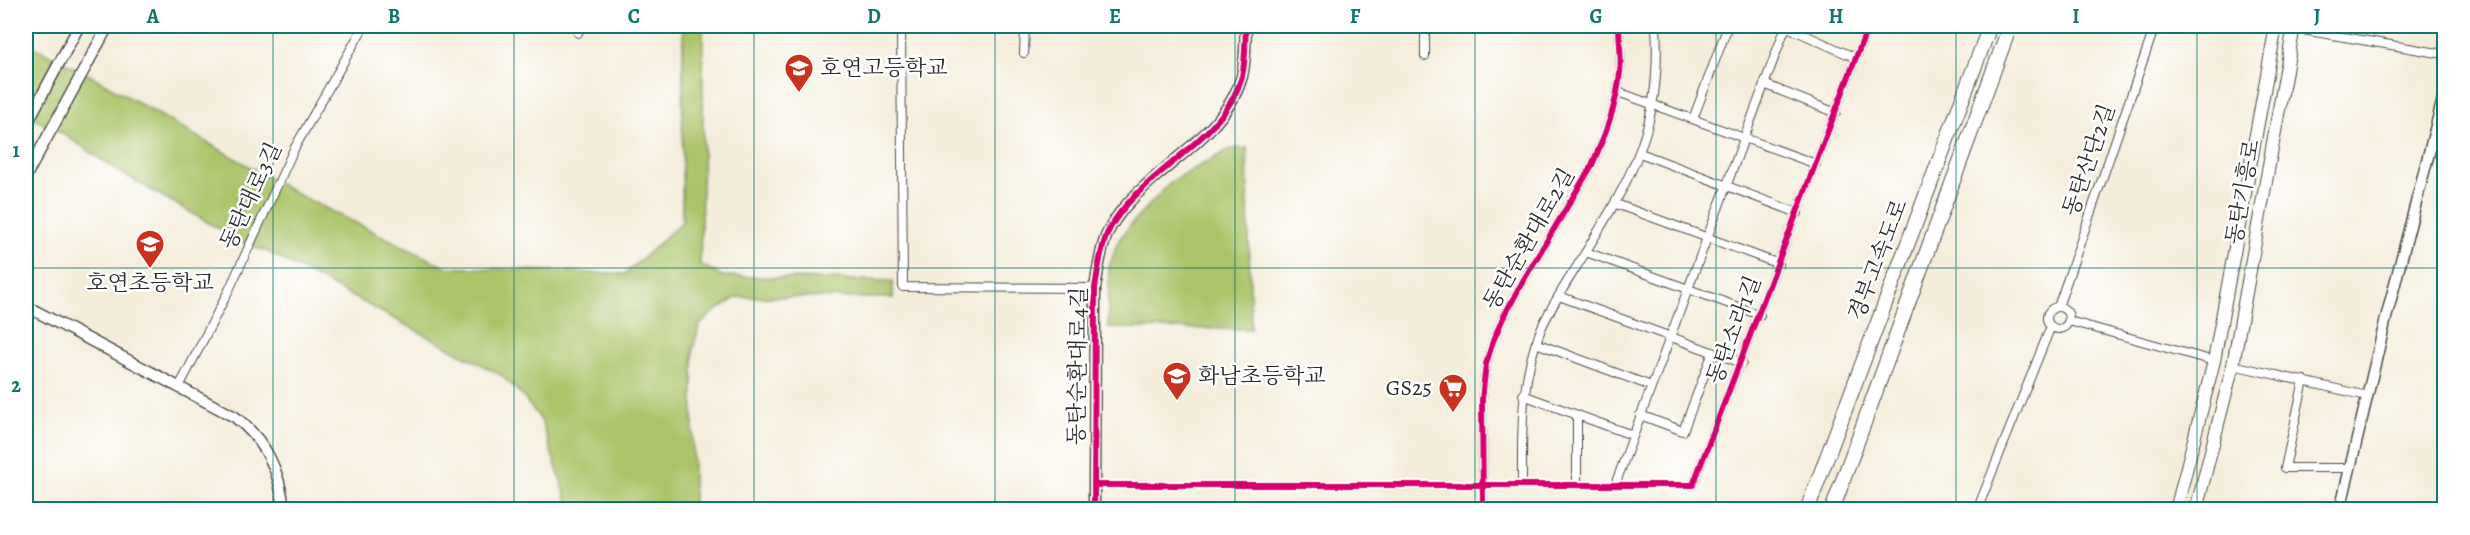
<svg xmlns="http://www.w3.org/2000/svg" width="2470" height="535" font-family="Alegreya,'Noto Serif KR',serif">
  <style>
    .green { fill: #abc46a; stroke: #6b784a; stroke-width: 1.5 }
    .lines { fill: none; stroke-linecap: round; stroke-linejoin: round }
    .street-casing { stroke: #494845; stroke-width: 10 }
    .secondary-casing { stroke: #494845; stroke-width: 13 }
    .primary-casing { stroke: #494845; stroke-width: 14 }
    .highway-casing { stroke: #494845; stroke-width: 16 }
    .street { stroke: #fff; stroke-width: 8 }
    .secondary { stroke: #fff; stroke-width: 10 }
    .primary { stroke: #fff; stroke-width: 12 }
    .highway { stroke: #fff; stroke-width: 14 }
    .cycleway-casing { stroke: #fff; stroke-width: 10 }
    .cycleway { stroke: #d6006c; stroke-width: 6 }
    .grid { fill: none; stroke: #0f766e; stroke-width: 1.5; stroke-opacity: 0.55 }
    .labels { text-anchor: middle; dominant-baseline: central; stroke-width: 5; stroke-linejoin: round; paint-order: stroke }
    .poi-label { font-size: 22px; fill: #2b2b2b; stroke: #fff; text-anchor: start }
    .street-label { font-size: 22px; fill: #2b2b2b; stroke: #fff }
    .neatline { fill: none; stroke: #0f766e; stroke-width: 2 }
    .grid-label { font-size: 20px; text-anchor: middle; font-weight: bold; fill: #0f766e }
  </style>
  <rect width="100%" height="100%" fill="#fff"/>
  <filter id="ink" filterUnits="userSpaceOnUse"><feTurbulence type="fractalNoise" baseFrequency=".0167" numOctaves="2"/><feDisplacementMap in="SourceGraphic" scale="12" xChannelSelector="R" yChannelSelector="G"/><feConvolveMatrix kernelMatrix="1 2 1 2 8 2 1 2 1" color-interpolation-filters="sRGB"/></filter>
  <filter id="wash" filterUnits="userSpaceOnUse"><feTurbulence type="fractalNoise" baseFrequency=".008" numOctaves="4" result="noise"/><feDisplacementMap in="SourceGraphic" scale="24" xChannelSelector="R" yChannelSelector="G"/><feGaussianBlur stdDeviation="1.35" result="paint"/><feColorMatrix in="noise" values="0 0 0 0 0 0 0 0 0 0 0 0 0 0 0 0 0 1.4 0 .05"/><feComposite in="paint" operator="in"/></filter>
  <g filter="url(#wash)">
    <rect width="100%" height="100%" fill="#f4edda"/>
    <path class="green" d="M683 26H703V156L700 264 722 276 893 281V298L737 297 714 312 699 326 693 349V509H570L541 420 521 394 501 375 266 251 244 243 120 172 62 133 26 115V43L95 78 297 194 445 267 625 274 682 222Z
      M1247 148 1251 329 1108 328 1109 267 1118 241 1134 221 1172 181 1230 149Z"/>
  </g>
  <g filter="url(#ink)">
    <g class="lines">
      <g class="street-casing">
        <path id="street" d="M901 26 903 287 1095 288
          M1785 26 1856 58
          M2279 26 2444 54
          M578 33 579 26
          M1024 53 1025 26
          M1425 56V26
          M1764 84 1836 113
          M1618 92 1816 164
          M1693 119 1728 26
          M1640 153 1798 213
          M1616 204 1779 264
          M1586 252 1760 315
          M1559 296 1742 363
          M2047 318a11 11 0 1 1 22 0a11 11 0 1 1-22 0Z
          M2058 307 2155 26
          M2069 321 2214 361
          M1536 343 1651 386
          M2233 365 2367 396
          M2304 380 2285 468H2350
          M179 387 229 290 294 149 364 26
          M1523 395 1632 435
          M1640 415 1683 431 1713 352
          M1094 485H1693L1868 26
          M1522 485C1522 431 1520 380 1541 329 1552 304 1568 281 1582 258 1633 175 1662 127 1656 26
          M1577 485V415
          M1615 485 1786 26
          M1483 510 1482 399 1486 364 1493 341 1503 318 1523 281 1592 165C1605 135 1617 105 1620 72 1622 57 1619 41 1619 26
          M1977 510 2051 326"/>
      </g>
      <g class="secondary-casing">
        <path id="secondary" d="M26 125 79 26
          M26 176 108 26
          M26 306 235 417C266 441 280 471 284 510
          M1094 510 1095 288C1098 270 1100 251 1107 234 1117 212 1136 194 1154 178 1187 149 1230 121 1242 76 1246 59 1245 42 1246 26
          M2340 510 2386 318 2444 95"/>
      </g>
      <g class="primary-casing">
        <path id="primary" d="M2176 510 2214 361 2276 26
          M2196 510 2233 365 2294 26"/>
      </g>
      <g class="highway-casing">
        <path id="highway" d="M1807 510 1990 26
          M1832 510 2010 26"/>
      </g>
      <use href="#street" class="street"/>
      <use href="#secondary" class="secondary"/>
      <use href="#primary" class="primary"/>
      <use href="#highway" class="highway"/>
      <g class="cycleway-casing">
        <path id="cycleway" d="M1094 485H1693L1868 26
          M1094 510 1095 288C1098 270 1100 251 1107 234 1117 212 1136 194 1154 178 1187 149 1230 121 1242 76 1246 59 1245 42 1246 26
          M1483 510 1482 399 1486 364 1493 341 1503 318 1523 281 1592 165C1605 135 1617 105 1620 72 1622 57 1619 41 1619 26"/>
      </g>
      <use href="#cycleway" class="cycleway"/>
    </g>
  </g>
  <path class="grid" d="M273 26V510M514 26V510M754 26V510M995 26V510M1235 26V510M1475 26V510M1716 26V510M1956 26V510M2197 26V510M26 268H2444"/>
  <defs>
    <g id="school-pin" transform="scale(1.5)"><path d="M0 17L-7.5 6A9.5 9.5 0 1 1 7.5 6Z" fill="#c8321e" stroke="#fff"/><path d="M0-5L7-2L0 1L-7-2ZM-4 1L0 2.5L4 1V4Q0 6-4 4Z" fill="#fff"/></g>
    <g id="supermarket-pin" transform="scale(1.5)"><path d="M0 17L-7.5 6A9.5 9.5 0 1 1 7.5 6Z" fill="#c8321e" stroke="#fff"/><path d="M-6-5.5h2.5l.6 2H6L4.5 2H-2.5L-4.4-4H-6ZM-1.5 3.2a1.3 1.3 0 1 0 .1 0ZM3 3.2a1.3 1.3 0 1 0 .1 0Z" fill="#fff"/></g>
  </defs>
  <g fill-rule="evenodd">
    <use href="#school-pin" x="799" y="68"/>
    <use href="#school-pin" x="150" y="244"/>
    <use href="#school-pin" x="1177" y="376"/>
    <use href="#supermarket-pin" x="1453" y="388"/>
  </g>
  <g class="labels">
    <g class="poi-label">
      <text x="820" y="68">호연고등학교</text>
      <text x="150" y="283" text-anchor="middle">호연초등학교</text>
      <text x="1198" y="376">화남초등학교</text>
      <text x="1432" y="388" text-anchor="end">GS25</text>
    </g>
    <g class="street-label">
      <text transform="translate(2089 160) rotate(-71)">동탄산단2길</text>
      <text transform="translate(2243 192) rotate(-80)">동탄기흥로</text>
      <text transform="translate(251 196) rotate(-65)">동탄대로3길</text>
      <text transform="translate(1529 239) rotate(-60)">동탄순환대로2길</text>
      <text transform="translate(1878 260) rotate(-69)">경부고속도로</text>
      <text transform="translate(1734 330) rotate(-69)">동탄소라1길</text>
      <text transform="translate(1078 366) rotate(-89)">동탄순환대로4길</text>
    </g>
  </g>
  <rect width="2470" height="535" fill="none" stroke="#fff" stroke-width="66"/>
  <rect x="33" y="33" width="2404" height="469" class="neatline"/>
  <g class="grid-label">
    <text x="153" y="23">A</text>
    <text x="394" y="23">B</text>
    <text x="634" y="23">C</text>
    <text x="874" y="23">D</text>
    <text x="1115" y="23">E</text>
    <text x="1355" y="23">F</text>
    <text x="1596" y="23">G</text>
    <text x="1836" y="23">H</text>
    <text x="2076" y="23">I</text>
    <text x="2317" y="23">J</text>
    <text x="16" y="157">1</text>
    <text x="16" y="392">2</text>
  </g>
</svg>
